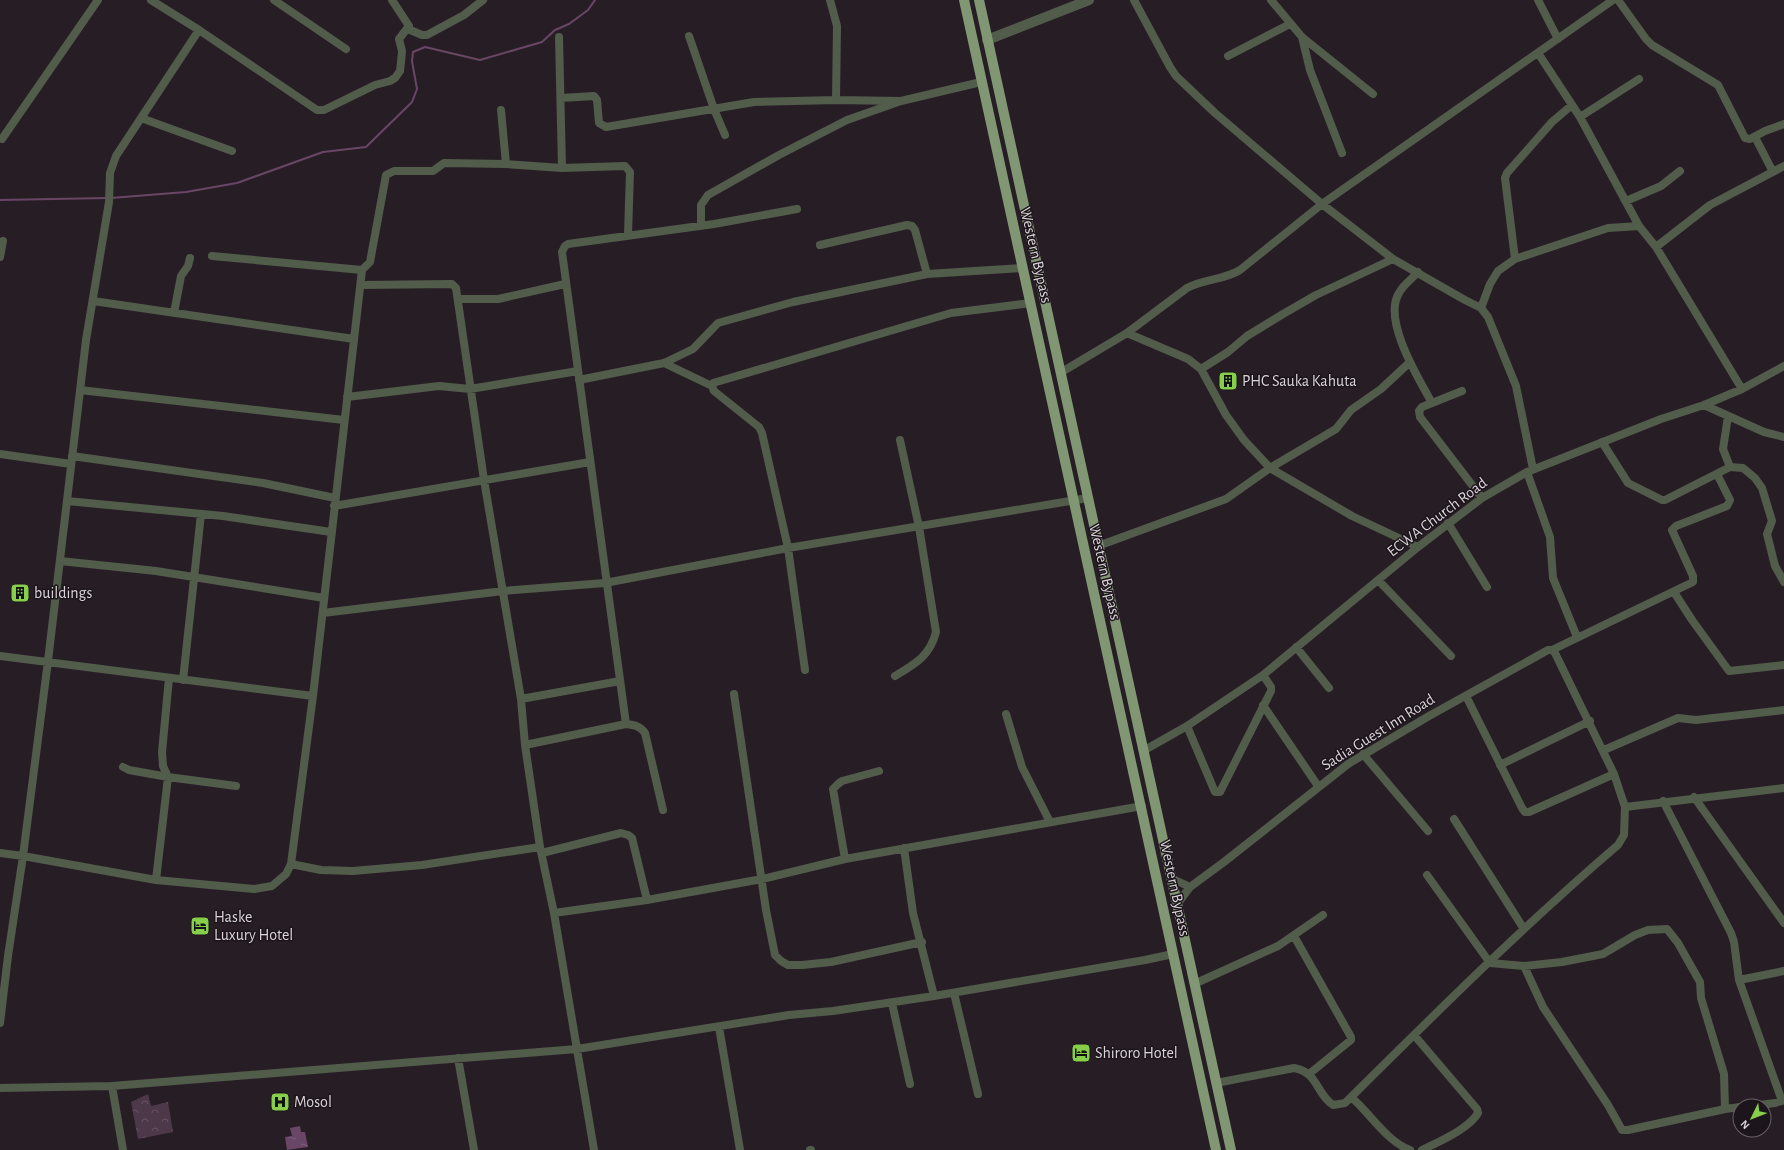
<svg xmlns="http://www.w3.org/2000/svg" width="1784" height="1150" font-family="'Alegreya Sans',sans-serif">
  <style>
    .park { fill: url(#park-crowns) }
    .water { fill: url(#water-ripples) }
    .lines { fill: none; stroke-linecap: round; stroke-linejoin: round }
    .stream { stroke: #694665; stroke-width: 2 }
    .minor { stroke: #525c4b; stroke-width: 8 }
    .tertiary { stroke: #525c4b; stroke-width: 10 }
    .primary { stroke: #819774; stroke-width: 10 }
    .labels { text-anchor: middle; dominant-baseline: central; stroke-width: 3; stroke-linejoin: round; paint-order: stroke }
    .street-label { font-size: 16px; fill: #dad4d9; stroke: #1d151c }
    .poi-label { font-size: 16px; fill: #dad4d9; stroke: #1d151c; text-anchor: start }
  </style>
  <defs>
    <pattern id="park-crowns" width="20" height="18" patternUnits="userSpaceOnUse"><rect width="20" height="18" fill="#4d384a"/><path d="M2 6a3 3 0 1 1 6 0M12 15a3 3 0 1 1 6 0" fill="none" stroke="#665464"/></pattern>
    <pattern id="water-ripples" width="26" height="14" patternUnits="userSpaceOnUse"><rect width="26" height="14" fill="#694665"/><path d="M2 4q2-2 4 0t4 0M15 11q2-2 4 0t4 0" fill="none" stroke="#7e607a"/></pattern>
  </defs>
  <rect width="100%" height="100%" fill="#271e25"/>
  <path class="park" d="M148 1094 151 1106 168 1102 173 1132 138 1139 131 1102Z"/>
  <path class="water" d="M300 1126 301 1132H305L308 1147 287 1150 285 1137 292 1136 290 1128Z"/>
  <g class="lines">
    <path class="stream" d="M111 198 186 192 237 183 323 152 366 147 412 102 417 89 412 61 413 52 425 47 480 60 542 42 555 30 569 24 588 10 595 0
      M0 200 107 198"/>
    <path class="minor" d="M151 0 199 30 317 110H324L375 85 390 81 395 78 400 71 401 62 402 51 399 39 409 26 392 0
      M274 0 346 49
      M830 0 837 26 836 100
      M1134 0 1170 67 1176 76 1215 113 1322 204 1393 259 1465 300 1481 308 1488 317 1516 386 1533 469
      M1271 0 1302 37 1373 94
      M1538 0 1558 39
      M1618 0 1646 39 1652 45 1718 85 1745 138 1750 139 1765 131 1784 124
      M408 29 422 35H427L464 15 483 0
      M689 36 714 109 725 135
      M559 37 562 168
      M1302 37 1310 70 1342 153
      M1538 53 1580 117 1639 226 1656 247 1742 389
      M1228 56 1290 24
      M561 98 594 96 597 100 599 123 606 127 754 102 836 100 901 101 847 120 779 155 708 195 701 205V225
      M901 101 981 82
      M501 110 506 164
      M1580 117 1639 79
      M141 118 232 151
      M1755 137 1773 172
      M2 139 98 0
      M1626 201 1661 186 1680 171
      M820 245 907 225 912 226 915 230 927 274
      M1656 247 1710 205 1784 166
      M212 256 362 270 370 262 386 175 394 171H433L444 163 506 164 562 168 625 166 630 172 628 235
      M0 257 3 241
      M1515 259 1505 178 1507 173 1552 122 1572 105
      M1418 272C1412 279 1403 285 1399 293 1382 320 1419 379 1432 403
      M361 285 452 284 456 288 484 480 521 699 525 745 540 847 554 913 594 1150
      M458 299H498L565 284
      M93 301 354 339
      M1481 308 1490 284 1498 271 1515 259 1608 228 1639 226
      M174 313 181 276 188 266 190 258
      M1127 333 1187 288C1204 279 1224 280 1240 270L1322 204 1613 0
      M664 363 712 386
      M1201 369 1228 352 1247 336 1283 314 1316 295 1393 259
      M1060 373 1127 333 1188 359 1201 369 1226 415 1244 440 1270 468 1352 516 1418 547
      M579 380 664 363 693 349 718 323 793 302 927 274 1023 268
      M80 390 344 420
      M1462 391 1422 407 1419 411 1420 417 1482 498
      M347 397 439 386 470 389 578 371
      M1704 405 1764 432 1784 437
      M1728 416 1723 449 1730 467
      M1602 442 1628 483 1662 500H1665L1730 467 1743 468 1755 478 1762 488 1772 521 1767 534 1775 566 1784 582
      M0 454 71 464
      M72 456 263 483 335 498
      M1527 472 1550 537 1553 578 1577 637
      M67 501 223 516 331 532
      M334 506 590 462
      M1448 523 1487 587
      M1098 546 1226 499 1270 468 1336 429 1351 410 1381 389 1410 362
      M60 561 156 571 324 598
      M1378 580 1451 656
      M1674 592 1692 620 1729 671 1784 665
      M323 613 503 591 605 583 788 548 1088 498
      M1296 647 1329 688
      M0 656 313 696
      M805 670 788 548 762 433 759 427 714 391 712 386 713 383 951 313 1031 303
      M895 676C915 664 930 656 936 632L919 527 900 440
      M183 680 201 514
      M734 694 766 910 775 955 781 961 788 965H802L831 962 922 942
      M1466 696 1522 808 1525 812H1529L1614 774
      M521 699 620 681
      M1263 705 1318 786
      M1006 714 1022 767 1050 822
      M1187 726 1215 792H1220L1271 691V687L1263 675
      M525 745 626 724
      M1604 750 1678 718 1696 720 1784 710
      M1143 751 1187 726 1263 675 1418 547 1482 498 1527 472 1661 419 1704 405 1742 389 1784 366
      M1363 754 1428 831
      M1500 765 1590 721
      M123 767 129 770 168 777 236 786
      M1694 797 1784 923
      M1663 801 1731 933 1734 942 1739 980 1782 1101
      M1625 807 1784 788
      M663 810 645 733C640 726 635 725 626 724L562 252 565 246 568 244 714 224 797 209
      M1454 819 1524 929
      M904 848 913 913 934 996
      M0 853 23 856 156 880 254 889 272 886 286 874 291 864 313 696 362 270
      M542 853 621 833 628 835 632 838 647 900
      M845 859 833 789 838 784 842 781 879 771
      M291 864 321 870 353 871 422 865 540 847
      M1427 875 1490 963 1524 966 1562 962 1603 954 1635 935 1648 930 1667 929 1678 943 1700 982 1701 998 1724 1074 1725 1109
      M1173 879 1190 887
      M156 880 168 777 163 766 162 752 169 678
      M1178 903 1190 887 1224 862 1348 764 1429 716 1548 650H1552L1693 582V576L1672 530 1676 526 1727 506 1730 500 1717 474
      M554 913 647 900 762 879 845 859 1142 806
      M1294 936 1351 1037V1040L1309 1074
      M1524 966 1543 1007 1608 1105 1622 1130H1628L1725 1109 1740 1107
      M1739 980 1784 971
      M1194 984 1278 946 1323 915
      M954 993 978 1094
      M892 1003 910 1084
      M0 1023 8 956 23 856 48 661 86 340 109 202 110 173 116 156 199 30
      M719 1027 740 1150
      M1414 1035 1477 1109 1478 1113C1469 1129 1438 1142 1422 1150
      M458 1058 474 1150
      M1216 1083 1294 1068C1318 1072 1316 1094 1333 1105L1345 1103C1434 1015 1523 926 1618 845L1624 835 1625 807 1614 774 1555 653 1552 650
      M112 1086 123 1150
      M0 1088 112 1086 577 1049 789 1015 833 1011 934 996 1145 960 1173 954
      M1351 1097C1370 1113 1386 1141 1410 1150
      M1752 1106 1775 1103 1784 1100
      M810 1150H811"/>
    <path class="tertiary" d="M987 40 1089 0"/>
    <path class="primary" d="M964 0 1216 1150
      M979 0 1231 1150"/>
  </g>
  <defs>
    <g id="building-square" transform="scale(1)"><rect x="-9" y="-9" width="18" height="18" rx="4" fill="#87cf4a" stroke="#1d151c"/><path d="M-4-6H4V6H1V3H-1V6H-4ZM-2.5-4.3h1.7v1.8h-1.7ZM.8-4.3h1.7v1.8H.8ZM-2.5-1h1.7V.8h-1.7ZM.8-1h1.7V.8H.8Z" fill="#111"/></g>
    <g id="hotel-square" transform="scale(1)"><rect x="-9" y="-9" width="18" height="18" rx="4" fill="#87cf4a" stroke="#1d151c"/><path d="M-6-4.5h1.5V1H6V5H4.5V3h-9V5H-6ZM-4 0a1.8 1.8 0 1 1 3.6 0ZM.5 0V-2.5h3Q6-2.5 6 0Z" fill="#111"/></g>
    <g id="hospital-square" transform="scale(1)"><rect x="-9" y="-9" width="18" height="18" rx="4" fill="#87cf4a" stroke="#1d151c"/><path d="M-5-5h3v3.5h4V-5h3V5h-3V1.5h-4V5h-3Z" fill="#111"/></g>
  </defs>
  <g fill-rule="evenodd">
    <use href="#building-square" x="1228" y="381"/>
    <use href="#building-square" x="20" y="593"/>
    <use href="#hotel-square" x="200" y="926"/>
    <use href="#hotel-square" x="1081" y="1053"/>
    <use href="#hospital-square" x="280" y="1102"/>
  </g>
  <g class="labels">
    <g class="street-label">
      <text transform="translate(1036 255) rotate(77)">Western Bypass</text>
      <text transform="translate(1437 517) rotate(-37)">ECWA Church Road</text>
      <text transform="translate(1105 572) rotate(77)">Western Bypass</text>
      <text transform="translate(1378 732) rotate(-32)">Sadia Guest Inn Road</text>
      <text transform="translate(1175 888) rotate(78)">Western Bypass</text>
    </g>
    <g class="poi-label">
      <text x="1242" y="381">PHC Sauka Kahuta</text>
      <text x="34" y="593">buildings</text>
      <text x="214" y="917">Haske<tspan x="214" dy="18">Luxury Hotel</tspan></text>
      <text x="1095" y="1053">Shiroro Hotel</text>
      <text x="294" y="1102">Mosol</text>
    </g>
  </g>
  <g transform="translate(1752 1118) rotate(227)"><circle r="19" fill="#1d151c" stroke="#696168"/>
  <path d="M0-3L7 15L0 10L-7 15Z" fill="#87cf4a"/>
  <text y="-6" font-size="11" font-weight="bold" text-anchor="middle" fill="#dad4d9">N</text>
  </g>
</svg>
